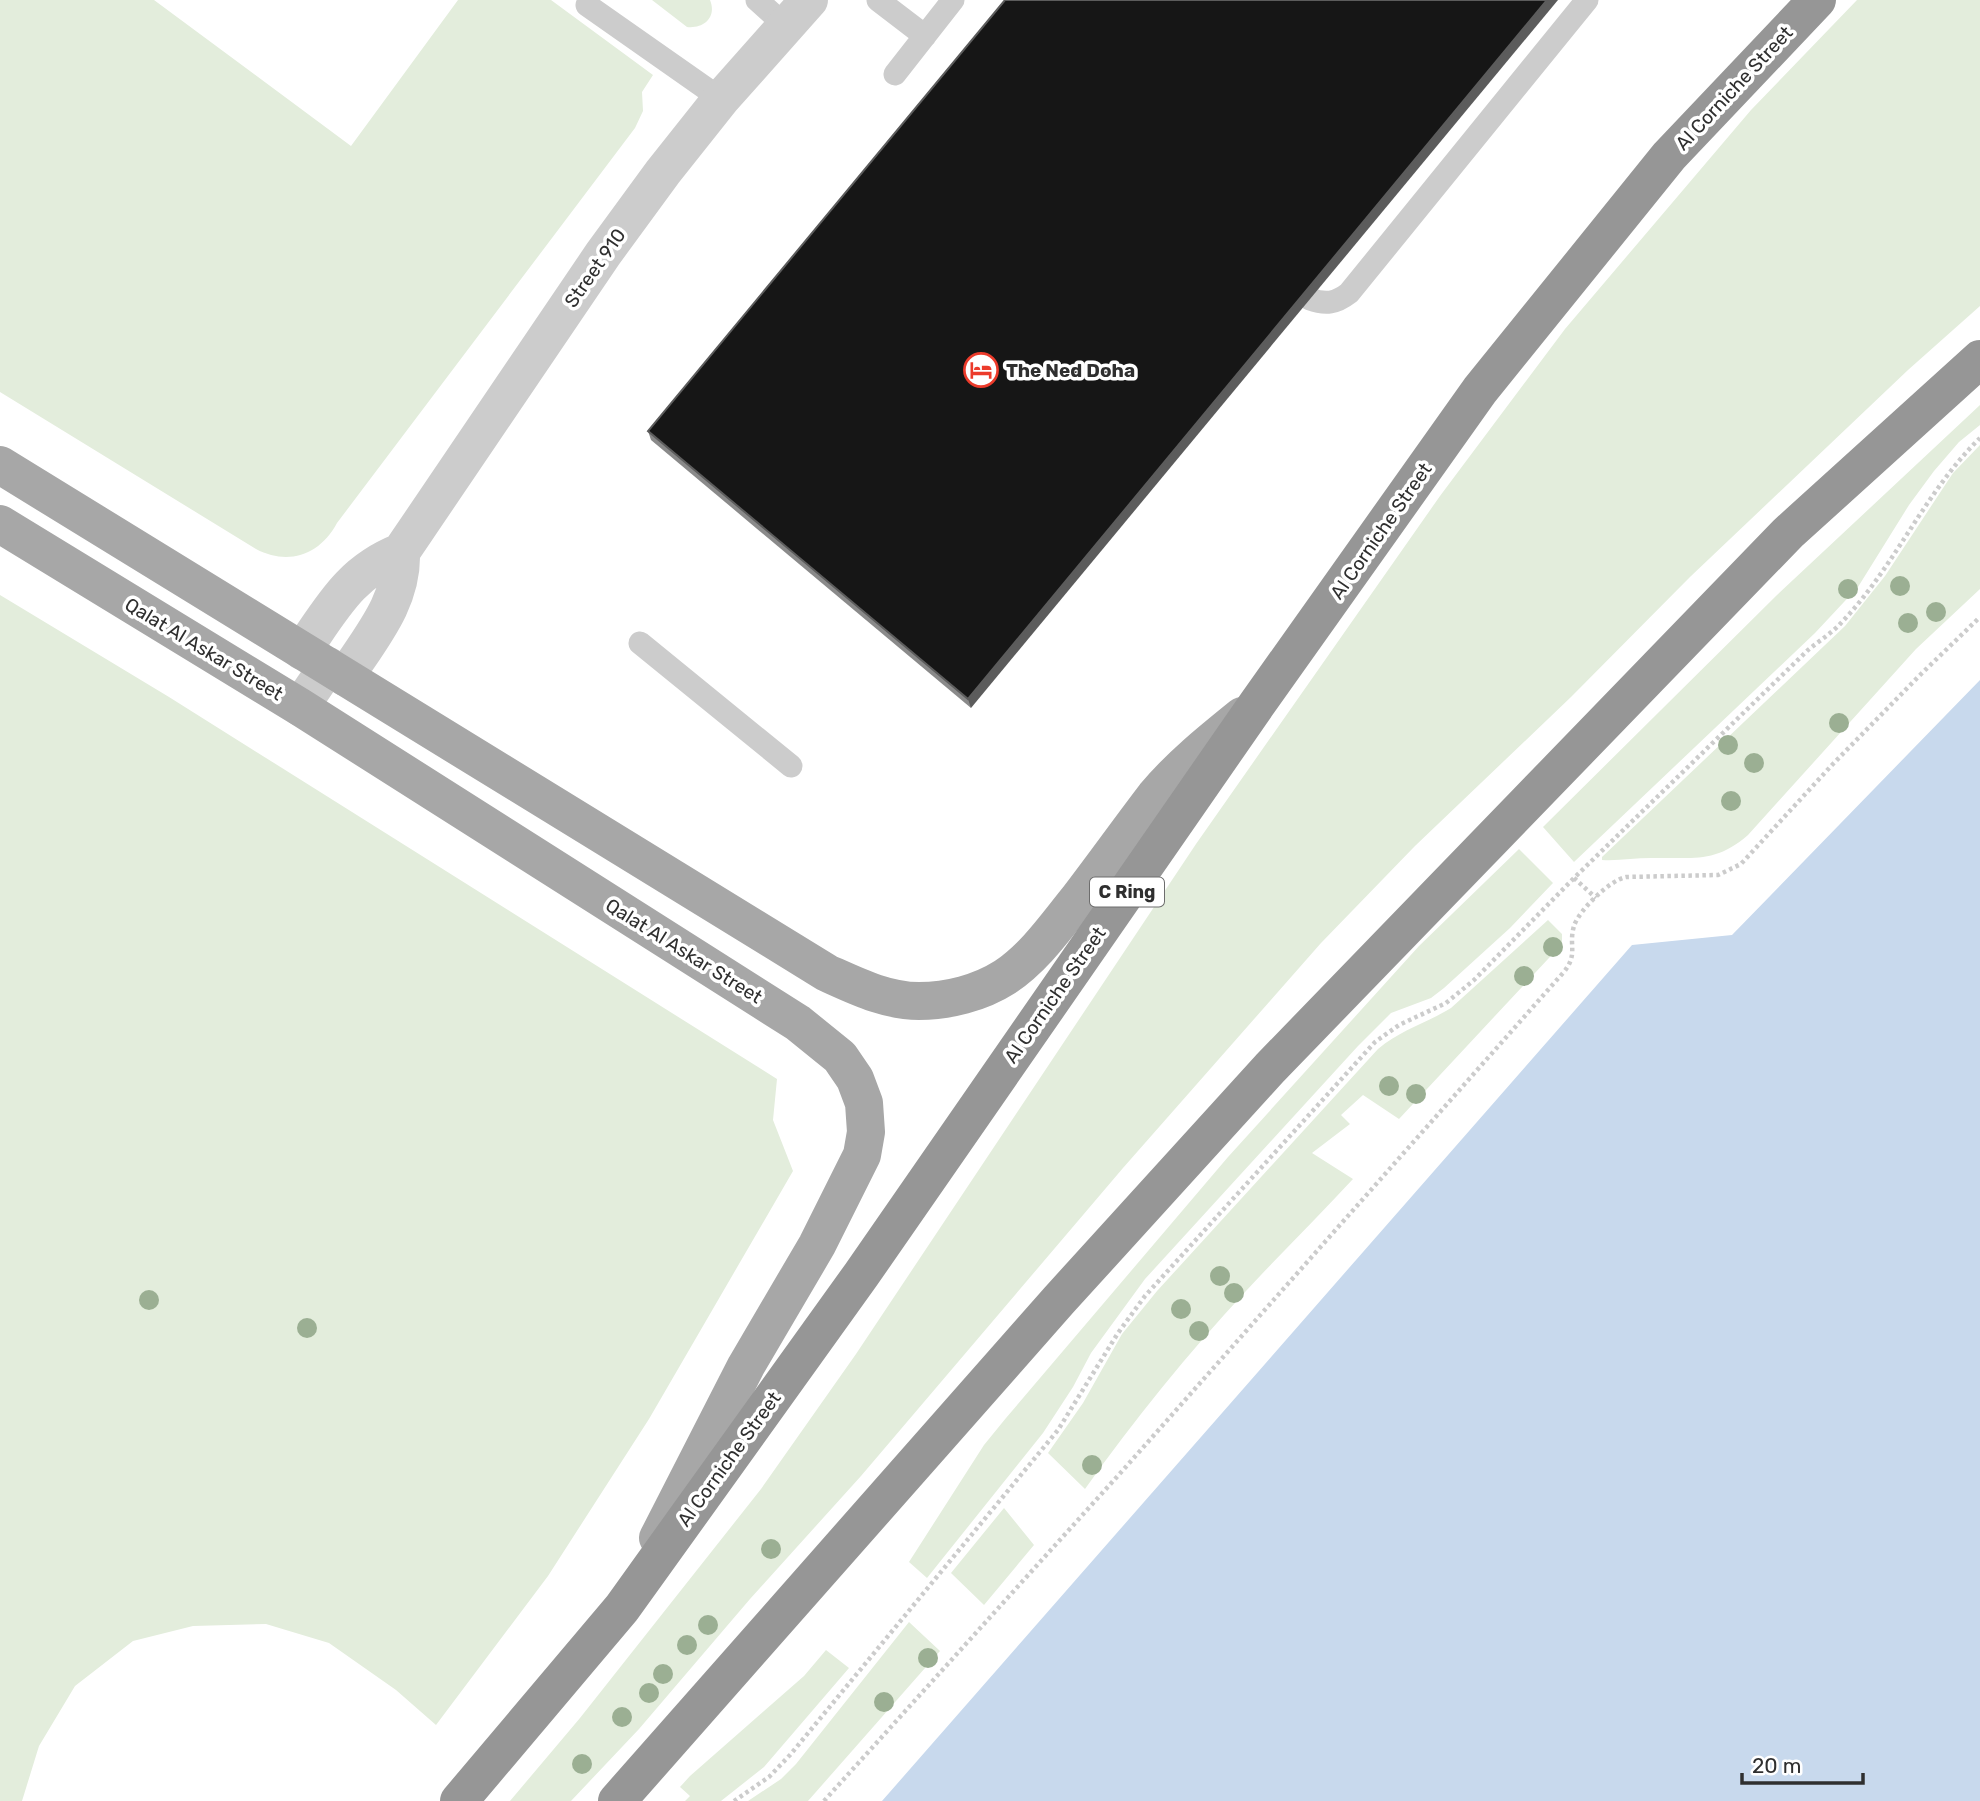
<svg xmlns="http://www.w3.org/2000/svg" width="1980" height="1801" font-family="Rubik,sans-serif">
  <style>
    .green { fill: #e3eddc }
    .water { fill: #c8d9ed }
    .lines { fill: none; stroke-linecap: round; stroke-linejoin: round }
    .path { stroke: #ccc; stroke-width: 4.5; stroke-dasharray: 3.5 3.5; stroke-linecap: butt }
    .lane { stroke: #ccc; stroke-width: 23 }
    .street { stroke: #ccc; stroke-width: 38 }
    .primary { stroke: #a7a7a7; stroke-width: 38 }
    .highway { stroke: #969696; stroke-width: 38 }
    .tree { fill: #9baf93 }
    .wall { fill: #8a8a8a }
    .shaded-wall { fill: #5c5c5c }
    .building { fill: #161616; stroke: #5c5c5c; stroke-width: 2 }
    .labels { text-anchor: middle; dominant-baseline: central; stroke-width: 7; stroke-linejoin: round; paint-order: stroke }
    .shield { fill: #fff; stroke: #6d6d6d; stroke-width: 2 }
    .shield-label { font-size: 18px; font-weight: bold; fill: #2f2f2f }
    .street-label { font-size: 19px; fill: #2f2f2f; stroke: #fff }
    .poi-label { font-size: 19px; font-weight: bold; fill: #2f2f2f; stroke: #fff; text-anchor: start }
  </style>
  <rect width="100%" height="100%" fill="#fff"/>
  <path class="green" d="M0 0H154L351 146 458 0H551L653 75 642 92 643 111 635 128 337 523C320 555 288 566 256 549L0 392Z
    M652 0H710C717 17 704 29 687 27Z
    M1857 0H1980V306L1908 370 1690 577 1571 697 1415 846 1321 943 1123 1168 861 1476 750 1599 639 1729 571 1801H510L580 1718 761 1489 856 1354 1196 844 1440 496 1565 329 1751 110Z
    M1980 405V425L1959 442 1934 471 1909 505 1858 587 1815 633 1574 862 1543 827 1777 595Z
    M1980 445V589L1916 649 1748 835C1715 864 1692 857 1651 858 1635 858 1618 861 1602 860V857L1845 626 1885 576 1953 473Z
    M0 595 169 697 777 1079 773 1120 793 1171 649 1419 548 1576 436 1725 396 1690 329 1643 266 1624 193 1626 133 1641 75 1686 39 1746 22 1801H0Z
    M1519 849 1553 883 1510 928 1444 988 1431 998 1391 1013 1358 1046 1145 1279 1091 1353 1073 1387 1043 1433 927 1578 909 1562 984 1445 1006 1418 1228 1157 1419 946Z
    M1548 920 1562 934V944L1399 1119 1363 1095 1341 1115 1350 1124 1312 1153 1353 1179C1318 1217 1281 1253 1246 1291 1188 1353 1134 1420 1085 1489L1048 1453 1083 1403 1122 1334 1157 1291 1378 1049C1402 1029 1425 1024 1451 1008Z
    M1004 1508 1034 1545 984 1605 951 1573Z
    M909 1622 940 1651 808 1801H748L781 1779 796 1764Z
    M826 1650 849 1668 764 1767 721 1801H685L690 1796 680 1787 690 1776 804 1676Z"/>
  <path class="water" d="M1980 680V1801H882L1632 945 1732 935Z"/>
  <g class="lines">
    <path class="path" d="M1574 878 1596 898
      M734 1801 769 1777 790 1755 1058 1430 1118 1333 1145 1296 1375 1042 1399 1025 1446 1003 1474 980 1574 878 1808 650C1819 641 1832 633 1841 623 1895 567 1924 493 1980 438
      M824 1801 1124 1469 1563 973C1579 954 1568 946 1574 926 1579 910 1610 880 1626 877L1718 875 1741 864 1832 765 1919 676 1980 617"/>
    <path class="lane" d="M757 0 786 26
      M878 0 925 36
      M587 5 721 99
      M895 74 953 0
      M1310 299C1326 305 1336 303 1349 293L1587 0
      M640 643 791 766"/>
    <path class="street" d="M302 651C332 608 350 572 401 552L603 254 663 172 721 99 809 0
      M345 677C371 637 403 601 401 552
      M300 707 328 666"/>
    <path class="primary" d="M0 465 827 973C856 986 886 1001 919 1001 948 1001 980 993 1005 977 1035 957 1056 926 1078 899 1104 865 1129 830 1155 796 1180 766 1211 741 1242 716
      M0 524 300 707 798 1023 840 1057 855 1079 864 1103 866 1132 862 1155 817 1245 746 1366 658 1538"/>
    <path class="highway" d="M459 1801 622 1608 861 1275 1257 704 1480 390 1669 156 1817 0
      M617 1801 1059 1300 1270 1068 1788 533 1980 359"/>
  </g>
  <g class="tree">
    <circle cx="1900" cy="586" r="10"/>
    <circle cx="1848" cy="589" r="10"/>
    <circle cx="1936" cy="612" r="10"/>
    <circle cx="1908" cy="623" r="10"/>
    <circle cx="1839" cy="723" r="10"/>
    <circle cx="1728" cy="745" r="10"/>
    <circle cx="1754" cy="763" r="10"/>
    <circle cx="1731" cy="801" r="10"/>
    <circle cx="1553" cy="947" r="10"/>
    <circle cx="1524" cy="976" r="10"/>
    <circle cx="1389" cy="1086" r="10"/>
    <circle cx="1416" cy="1094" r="10"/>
    <circle cx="1220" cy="1276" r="10"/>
    <circle cx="1234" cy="1293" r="10"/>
    <circle cx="149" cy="1300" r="10"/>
    <circle cx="1181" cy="1309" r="10"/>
    <circle cx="307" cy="1328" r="10"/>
    <circle cx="1199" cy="1331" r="10"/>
    <circle cx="1092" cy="1465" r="10"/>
    <circle cx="771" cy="1549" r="10"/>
    <circle cx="708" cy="1625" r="10"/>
    <circle cx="687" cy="1645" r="10"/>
    <circle cx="928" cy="1658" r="10"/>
    <circle cx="663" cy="1674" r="10"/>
    <circle cx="649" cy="1693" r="10"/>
    <circle cx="884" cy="1702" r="10"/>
    <circle cx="622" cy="1717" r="10"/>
    <circle cx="582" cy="1764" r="10"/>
  </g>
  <path class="wall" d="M1005 0 971 708 651 440 648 431Z"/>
  <path class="shaded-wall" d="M1547 0H1558L971 708 968 699Z"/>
  <path class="building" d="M1005 0H1547L968 699 648 431Z"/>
  <defs>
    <g id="hotel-ring" transform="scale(1.75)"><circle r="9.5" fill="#fff" stroke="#ec3b2b" stroke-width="1.5"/><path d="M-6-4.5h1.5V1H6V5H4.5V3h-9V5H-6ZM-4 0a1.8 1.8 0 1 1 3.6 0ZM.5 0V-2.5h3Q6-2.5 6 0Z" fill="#ec3b2b"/></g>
  </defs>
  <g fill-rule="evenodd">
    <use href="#hotel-ring" x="981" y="370"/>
  </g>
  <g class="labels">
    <rect class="shield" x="1090" y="877.5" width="74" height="29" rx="5"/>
    <g class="shield-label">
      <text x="1127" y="892">C Ring</text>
    </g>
    <g class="street-label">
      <text transform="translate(1734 88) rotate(-47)">Al Corniche Street</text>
      <text transform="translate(595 268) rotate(-55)">Street 910</text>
      <text transform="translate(1381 531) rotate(-55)">Al Corniche Street</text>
      <text transform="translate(204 649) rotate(31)">Qalat Al Askar Street</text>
      <text transform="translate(684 951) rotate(32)">Qalat Al Askar Street</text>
      <text transform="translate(1055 995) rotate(-55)">Al Corniche Street</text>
      <text transform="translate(729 1459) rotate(-54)">Al Corniche Street</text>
    </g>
    <g class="poi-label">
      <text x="1006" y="370">The Ned Doha</text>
    </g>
  </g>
  <path d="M1742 1773v10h121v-10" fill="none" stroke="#2f2f2f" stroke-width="3.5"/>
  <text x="1752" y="1773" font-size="21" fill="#2f2f2f" stroke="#ffffff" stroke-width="5" paint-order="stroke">20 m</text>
</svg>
